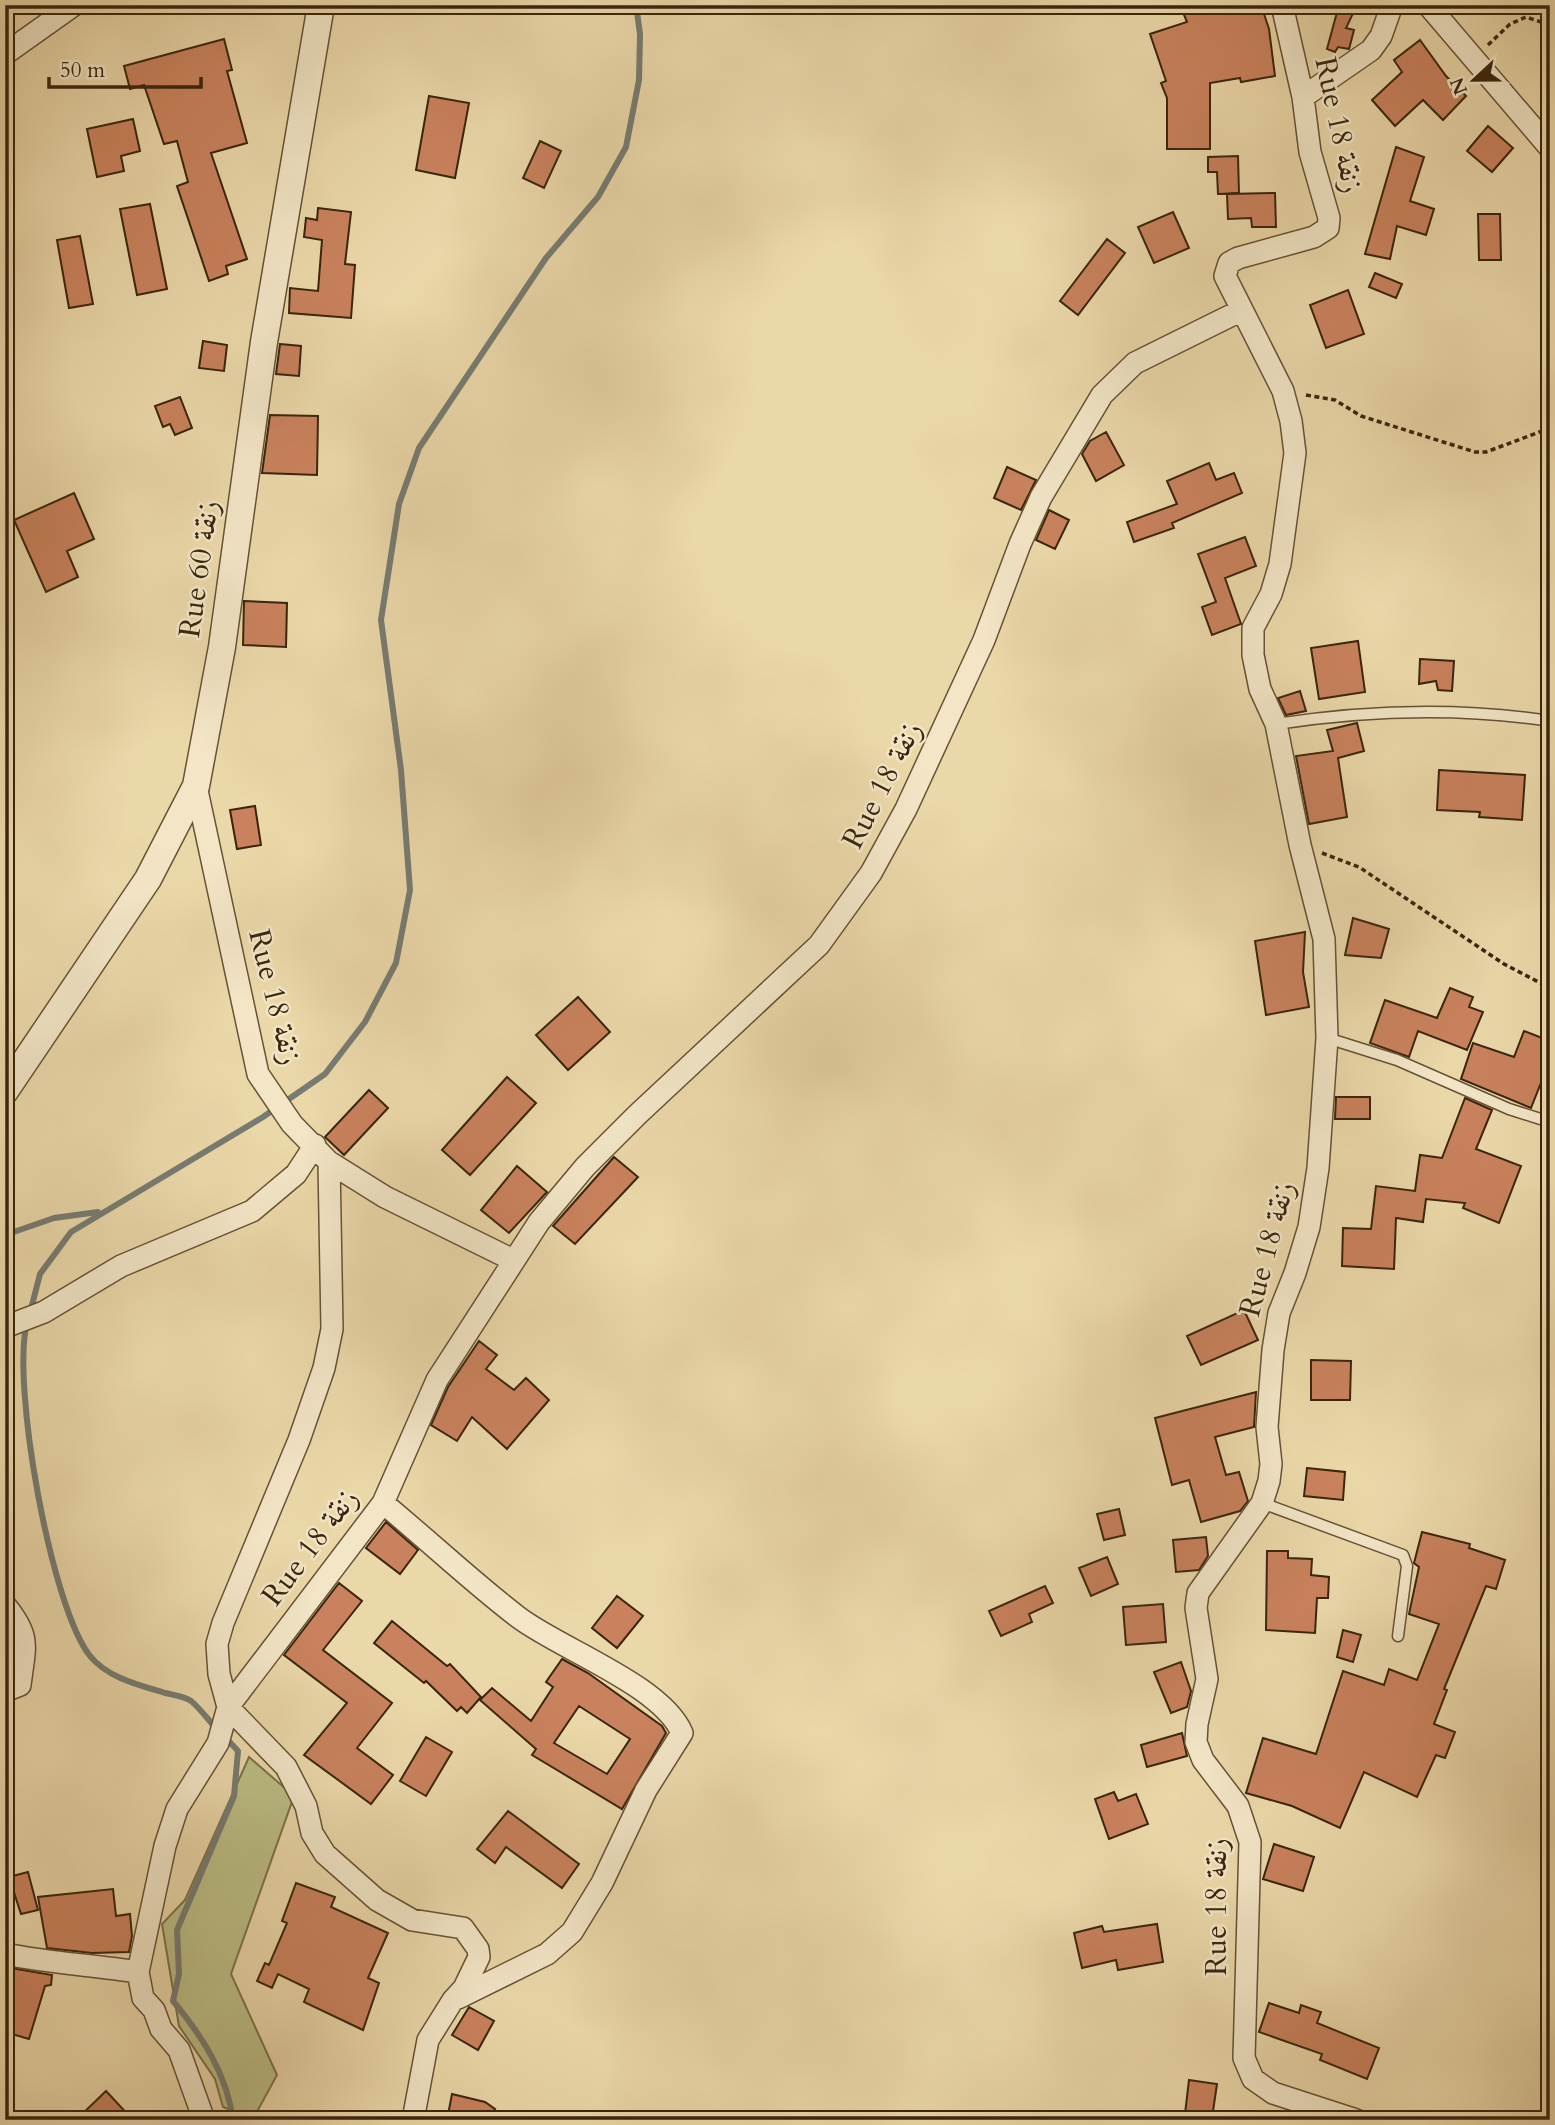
<svg xmlns="http://www.w3.org/2000/svg" width="1555" height="2125" font-family="Cardo,Amiri,serif">
  <style>
    .green { fill: #bcbe85; stroke: #7a7249; stroke-width: 2 }
    .lines { fill: none; stroke-linecap: round; stroke-linejoin: round }
    .stream { stroke: #767c72; stroke-width: 6 }
    .building { fill: #c9825d; stroke: #39250d; stroke-width: 2; fill-rule: evenodd }
    .service-casing { stroke: #665234; stroke-width: 13 }
    .minor-casing { stroke: #665234; stroke-width: 24 }
    .tertiary-casing { stroke: #665234; stroke-width: 29 }
    .path { stroke: #39250d; stroke-width: 3.5; stroke-dasharray: 5 3.5; stroke-linecap: butt }
    .service { stroke: #f2e6c7; stroke-width: 10 }
    .minor { stroke: #f2e6c7; stroke-width: 21 }
    .tertiary { stroke: #f2e6c7; stroke-width: 26 }
    .labels { text-anchor: middle; dominant-baseline: central; stroke-width: 5; stroke-linejoin: round; paint-order: stroke }
    .street-label { font-size: 30px; fill: #39250d; stroke: #f2e6c7 }
  </style>
  <rect width="100%" height="100%" fill="#ebd8a9"/>
  <filter id="stains"><feTurbulence type="fractalNoise" baseFrequency=".00286" numOctaves="4"/><feColorMatrix values="0 0 0 0 .2 0 0 0 0 .09 0 0 0 0 .02 0 0 0 .5 -.17"/></filter>
  <radialGradient id="worn" r=".72"><stop offset=".6" stop-color="#630" stop-opacity="0"/><stop offset="1" stop-color="#630" stop-opacity=".3"/></radialGradient>
  <path class="green" d="M249 1757 294 1796 231 1974 277 2075 253 2119 223 2107 215 2079 179 2026 162 1924 185 1900Z"/>
  <g class="lines">
    <path class="stream" d="M5 1235 54 1218 98 1212
      M30 1313 40 1274 71 1232 263 1117 325 1074 365 1022 396 963 410 890 401 770 381 620 399 504 419 448 546 258 598 197 626 147 639 80 640 34 636 5
      M27 1323C11 1383 51 1607 90 1656 108 1678 139 1685 165 1693 173 1695 184 1696 191 1701 200 1708 208 1720 216 1728
      M224 1736 238 1751 234 1796 177 1930 179 1974 173 2001C202 2036 227 2074 233 2120"/>
  </g>
  <path class="building" d="M1180 5H1261L1269 29 1275 76 1241 82 1240 78 1210 83V149H1167V98L1161 83 1166 81 1150 34 1187 22Z
    M1339 5H1357L1346 28 1354 30 1349 49 1338 47 1335 52 1327 49Z
    M224 39 232 70 227 71 247 143 211 153 247 259 226 266 228 274 209 281 177 186 188 182 177 141 164 144 144 85 130 89 124 66Z
    M1420 40 1446 76 1466 96 1443 120 1423 100 1395 126 1372 100 1402 72 1394 60Z
    M429 96 469 103 455 178 416 170Z
    M133 119 140 151 121 156 124 171 97 177 87 129Z
    M1488 126 1513 148 1492 172 1467 151Z
    M540 141 561 151 544 188 523 178Z
    M1396 147 1424 157 1410 201 1434 209 1426 235 1397 226 1390 259 1365 254Z
    M1238 156 1239 193 1218 194 1217 172H1208V157Z
    M1275 193 1276 227H1252L1251 218 1228 219 1227 194Z
    M150 204 167 289 137 295 120 209Z
    M318 208 351 212 345 264 355 265 351 318 289 313 290 288 318 291 322 240 304 237 306 218 317 220Z
    M1173 212 1189 248 1154 263 1138 227Z
    M1478 214H1500L1501 260H1479Z
    M80 236 93 304 69 308 57 240Z
    M1107 239 1125 253 1078 315 1060 301Z
    M1375 273 1402 284 1396 298 1369 287Z
    M1348 290 1364 334 1326 348 1310 305Z
    M203 341 227 345 224 371 199 368Z
    M280 344 301 346 299 376 276 374Z
    M180 397 192 428 175 435 170 424 163 427 155 406Z
    M270 415 318 416 317 475 262 473Z
    M1106 432 1124 465 1096 481 1082 454 1090 441Z
    M1209 463 1216 480 1234 473 1242 493 1172 523 1174 528 1134 542 1127 522 1177 504 1167 481Z
    M1007 467 1036 480 1021 510 994 498Z
    M74 493 94 539 67 551 78 577 46 592 14 520Z
    M1049 510 1069 520 1055 549 1036 540Z
    M1245 537 1256 566 1225 578 1241 624 1212 635 1202 607 1216 602 1198 554Z
    M244 601 287 603 286 647 243 645Z
    M1358 641 1365 692 1319 699 1311 648Z
    M1420 659 1454 661 1452 691 1438 690 1436 681 1419 684Z
    M1300 691 1306 711 1286 715 1278 698Z
    M1357 723 1364 751 1338 758 1347 817 1309 824 1296 756 1333 751 1327 730Z
    M1439 770 1525 775 1522 820 1479 817 1480 812 1437 810Z
    M255 806 261 845 237 849 230 810Z
    M1353 918 1389 929 1381 958 1345 955Z
    M1305 932 1303 972 1309 1007 1266 1015 1255 941Z
    M1450 988 1473 997 1469 1007 1483 1012 1467 1050 1418 1031 1409 1057 1370 1043 1385 1000 1437 1018Z
    M578 997 610 1032 568 1070 536 1035Z
    M1524 1031 1550 1041V1060L1531 1108 1461 1079 1473 1043 1514 1057Z
    M507 1077 536 1103 470 1175 442 1150Z
    M369 1090 388 1108 344 1155 325 1137Z
    M1336 1097H1370V1119H1335Z
    M1465 1098 1492 1110 1476 1149 1521 1166 1499 1223 1463 1208 1465 1203 1426 1199 1423 1222 1396 1218 1394 1269 1342 1266 1343 1228 1371 1229 1376 1186 1415 1191 1420 1155 1442 1158Z
    M614 1157 638 1177 575 1244 553 1226Z
    M517 1166 547 1192 509 1233 481 1210Z
    M1244 1310 1258 1340 1201 1365 1187 1336Z
    M479 1341 497 1355 486 1369 514 1390 526 1378 549 1400 507 1449 472 1417 457 1441 431 1425 448 1387Z
    M1311 1360 1351 1361 1350 1400H1311Z
    M1256 1392 1254 1427 1215 1437 1226 1475 1239 1472 1248 1501 1240 1511 1201 1522 1189 1480 1172 1485 1155 1418Z
    M1307 1468 1345 1472 1343 1500 1304 1496Z
    M1119 1509 1125 1535 1104 1540 1097 1514Z
    M386 1522 418 1550 400 1574 366 1548Z
    M1422 1532 1470 1544 1469 1548 1505 1560 1496 1589 1486 1586 1444 1689 1447 1690 1434 1724 1455 1732 1445 1758 1436 1755 1417 1797 1364 1772 1340 1828 1292 1806 1246 1793 1263 1738 1316 1754 1343 1671 1384 1685 1389 1669 1417 1680 1439 1624 1409 1614 1419 1567 1414 1563Z
    M1206 1537 1208 1556 1199 1570 1176 1572 1173 1540Z
    M1267 1551H1288V1558L1312 1559 1311 1575 1329 1577 1328 1598H1317L1315 1633 1266 1630Z
    M1107 1557 1118 1584 1091 1596 1079 1568Z
    M339 1583 362 1601 323 1650 392 1703 357 1748 393 1775 371 1804 304 1755 347 1703 284 1655Z
    M1045 1586 1053 1603 1029 1614 1032 1622 1001 1636 989 1611Z
    M617 1596 643 1616 617 1648 592 1628Z
    M1163 1604 1166 1642 1126 1645 1123 1607Z
    M392 1621 447 1666 450 1664 481 1697 467 1713 461 1707 457 1711 426 1681 424 1683 374 1643Z
    M1343 1630 1361 1635 1353 1662 1337 1657Z
    M562 1659 588 1673 662 1726 666 1733 622 1809 532 1755 536 1749 480 1700 492 1688 531 1721 553 1687 546 1682ZM579 1706 630 1739 607 1774 554 1743Z
    M1181 1662 1191 1691 1187 1707 1171 1713 1154 1672Z
    M1182 1733 1187 1756 1147 1767 1141 1745Z
    M426 1737 452 1752 426 1796 400 1781Z
    M1114 1792 1118 1801 1136 1794 1148 1824 1109 1839 1095 1799Z
    M508 1811 579 1864 562 1888 506 1847 495 1863 477 1849Z
    M1274 1844 1314 1857 1303 1891 1263 1879Z
    M28 1872 38 1910 21 1914 9 1877Z
    M296 1883 335 1897 331 1907 388 1933 368 1978 379 1983 363 2030 304 2002 309 1989 278 1974 272 1988 257 1981 265 1963 269 1965 287 1923 282 1921Z
    M113 1889 116 1916 130 1914 132 1936 129 1952 92 1953 47 1948 38 1897Z
    M1157 1924 1163 1962 1118 1970 1116 1960 1082 1968 1074 1933 1102 1926 1104 1932Z
    M5 1967 52 1975 51 1985 45 1986 29 2039 5 2032Z
    M1269 2003 1299 2013 1301 2005 1321 2012 1317 2023 1379 2048 1367 2079 1320 2060 1322 2054 1259 2032Z
    M469 2007 494 2021 478 2050 452 2035Z
    M1189 2080 1217 2084 1212 2118 1185 2114Z
    M106 2091 133 2120H76Z
    M452 2094 485 2102 495 2109 487 2120H447Z"/>
  <g class="lines">
    <g class="service-casing">
      <path id="service" d="M1276 724C1367 710 1458 707 1550 721
        M1327 1038 1397 1060 1509 1109 1550 1122
        M1262 1503 1403 1555 1407 1566 1398 1636"/>
    </g>
    <g class="minor-casing">
      <path id="minor" d="M1282 5 1303 97 1310 152 1329 218 1328 228 1314 237 1238 258 1229 263 1225 276 1283 391 1291 421 1295 453 1280 564 1271 594 1253 628V655L1260 689 1276 724 1300 845 1324 939 1327 1038 1318 1168 1309 1227 1295 1273 1279 1313 1273 1350 1267 1427 1271 1464 1269 1481 1262 1503 1198 1593 1196 1608 1207 1679 1197 1724 1196 1742 1203 1760 1238 1806 1250 1842 1244 2058 1253 2079 1273 2093 1356 2120
        M1428 5 1550 148
        M5 54 74 5
        M1303 97 1371 50 1381 36 1392 5
        M196 786 258 1074 292 1124 329 1162 385 1197 513 1260
        M329 1162 332 1329 324 1368 299 1440 223 1623 217 1644 219 1674 228 1707 286 1767 306 1806 312 1833 325 1854 377 1900 412 1920 463 1928 478 1949 479 1957 464 1988 453 2000 428 2040 413 2120
        M5 1327 44 1312 121 1266 252 1211 296 1174 315 1145
        M383 1503C428 1540 471 1581 518 1617 558 1648 662 1685 682 1733L646 1790 602 1883 572 1932 547 1954 458 1998
        M5 1605C31 1637 25 1645 20 1685L5 1691
        M5 1954C49 1963 94 1965 138 1972
        M204 2120 179 2050 161 2029 154 2010 143 1998 138 1972 165 1846 177 1809 218 1743 228 1707 383 1503 437 1380 539 1222 585 1167 637 1115 819 945 871 873 906 809 984 640 1020 544 1041 497 1102 395 1135 363 1240 311"/>
    </g>
    <g class="tertiary-casing">
      <path id="tertiary" d="M5 1091 148 879 196 786 222 647 264 342 321 5"/>
    </g>
    <path class="path" d="M1488 45 1510 24 1526 17 1550 25
      M1306 395 1335 400 1361 416 1475 452H1486L1550 428
      M1322 853 1359 867 1504 964 1550 988"/>
    <use href="#service" class="service"/>
    <use href="#minor" class="minor"/>
    <use href="#tertiary" class="tertiary"/>
  </g>
  <g class="labels">
    <g class="street-label">
      <text transform="translate(1339 125) rotate(78)">Rue 18 زنقة</text>
      <text transform="translate(199 569) rotate(-82)">Rue 60 زنقة</text>
      <text transform="translate(882 785) rotate(-63)">Rue 18 زنقة</text>
      <text transform="translate(275 997) rotate(76)">Rue 18 زنقة</text>
      <text transform="translate(1267 1249) rotate(-75)">Rue 18 زنقة</text>
      <text transform="translate(310 1547) rotate(-53)">Rue 18 زنقة</text>
      <text transform="translate(1216 1907) rotate(-90)">Rue 18 زنقة</text>
    </g>
  </g>
  <rect width="1555" height="2125" fill="none" stroke="#ebd8a9" stroke-width="28"/>
  <rect x="7" y="7" width="1541" height="2111" fill="none" stroke="#39250d" stroke-width="3.5"/>
  <rect x="14" y="14" width="1527" height="2097" fill="none" stroke="#39250d" stroke-width="2"/>
  <g transform="translate(1474 80) rotate(248)" stroke="#f2e6c7" stroke-width="5" paint-order="stroke">
  <path d="M0-5L12 26L0 18L-12 26Z" fill="#39250d"/>
  <text y="-10" font-size="19" font-weight="bold" text-anchor="middle" fill="#39250d">N</text>
  </g>
  <path d="M49 77v10h152v-10" fill="none" stroke="#39250d" stroke-width="3.5"/>
  <text x="60" y="77" font-size="21" fill="#39250d" stroke="#f2e6c7" stroke-width="5" paint-order="stroke">50 m</text>
  <rect width="100%" height="100%" filter="url(#stains)"/>
  <rect width="100%" height="100%" fill="url(#worn)"/>
</svg>
